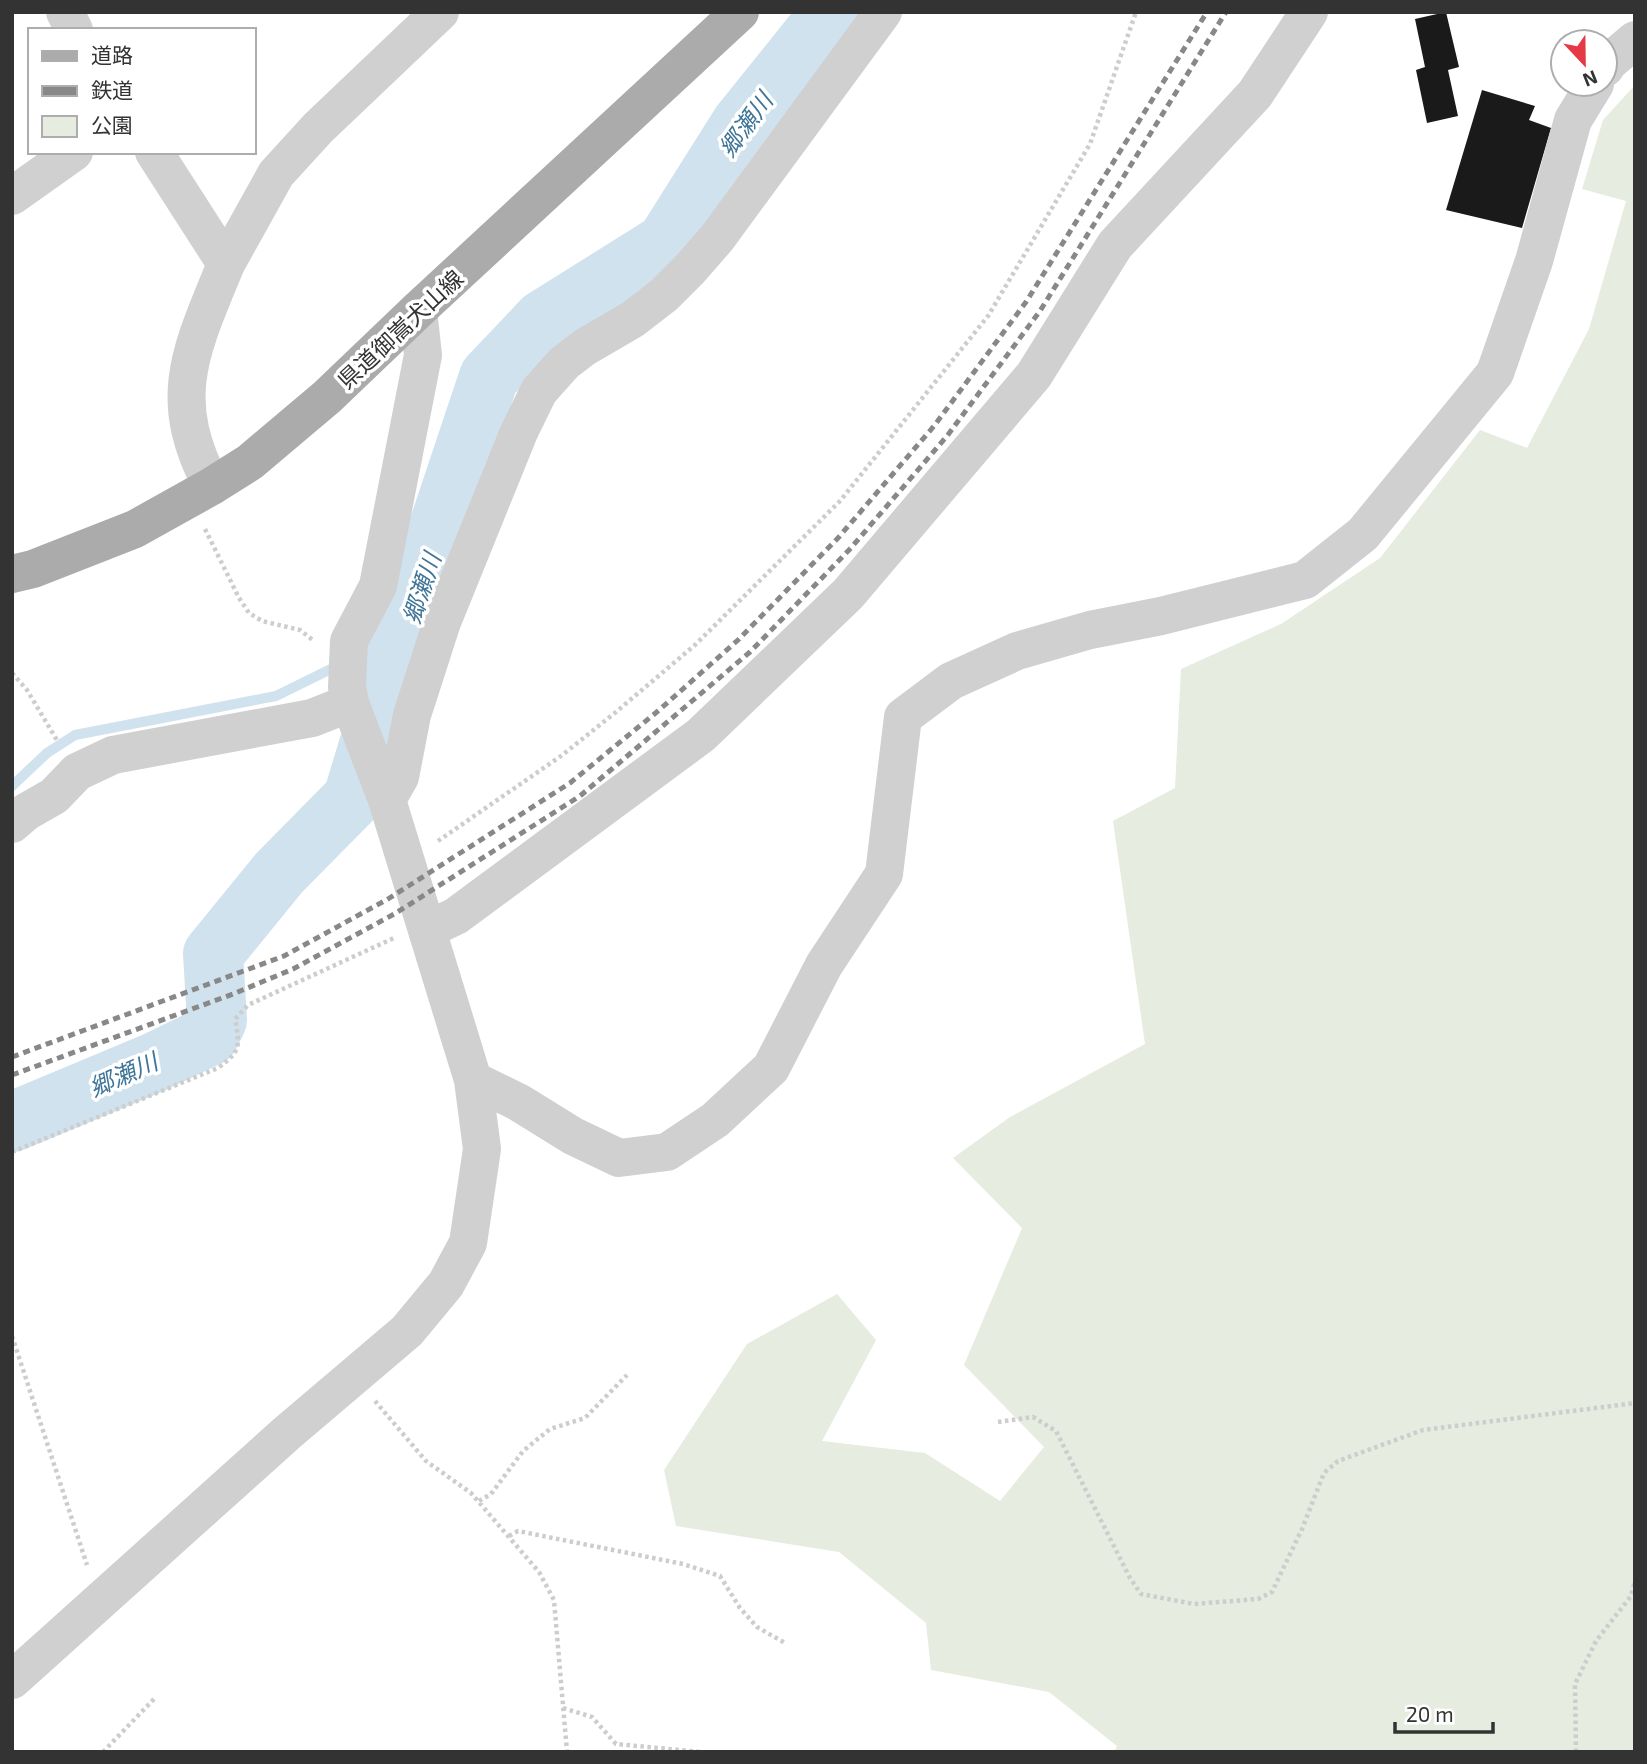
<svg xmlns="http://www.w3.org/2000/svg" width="1647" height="1764" font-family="'Exo 2','Noto Sans JP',sans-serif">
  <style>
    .green { fill: #e6ecdf }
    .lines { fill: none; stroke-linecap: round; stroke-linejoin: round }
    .stream { stroke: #cfe2ee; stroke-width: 10 }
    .river { stroke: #cfe2ee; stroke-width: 60 }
    .building { fill: #1a1a1a }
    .path { stroke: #cdcdcd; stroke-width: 4.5; stroke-dasharray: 3.5 3.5; stroke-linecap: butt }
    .minor { stroke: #d0d0d0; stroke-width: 38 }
    .major { stroke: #ababab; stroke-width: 38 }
    .rail { stroke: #888; stroke-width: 5; stroke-dasharray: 7 5; stroke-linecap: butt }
    .labels { text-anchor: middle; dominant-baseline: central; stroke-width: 7; stroke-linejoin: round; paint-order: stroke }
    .street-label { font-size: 23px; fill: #333; stroke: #fff }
    .water-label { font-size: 24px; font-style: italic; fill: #3f7597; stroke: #fff }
  </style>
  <rect width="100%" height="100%" fill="#fff"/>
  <path class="green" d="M1635 85V1752H1114L1117 1746 1049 1692 931 1670 926 1623 839 1552 676 1526 664 1470 747 1344 837 1294 876 1340 822 1441 925 1453 1000 1501 1044 1447 964 1365 1022 1228 953 1158 1010 1117 1145 1044 1113 821 1175 788 1181 669 1281 624 1380 558 1480 430 1527 448 1589 329 1626 201 1582 189 1603 120Z"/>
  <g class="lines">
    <path class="stream" d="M358 654 379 644 399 646
      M12 786 47 753 75 735 276 696 339 665"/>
    <path class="river" d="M12 1122 153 1063 209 1036 217 1020 213 954 279 873 353 798 399 646 489 377 543 320 666 243 741 124 831 12"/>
  </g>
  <path class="building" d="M1446 12 1459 67 1448 70 1458 116 1427 123 1416 70 1425 67 1415 19Z
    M1482 90 1535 106 1529 120 1551 128 1522 228 1446 210Z"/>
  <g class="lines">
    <path class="path" d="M205 529 239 598 249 613 262 621 300 630 314 641
      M12 673 27 690 58 742
      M438 841 561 756 616 712 695 645 840 501 988 316 1090 144 1136 12
      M12 1152 218 1068C241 1051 240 1046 235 1019L248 1005 394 938
      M12 1336 87 1565
      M375 1401 426 1461 471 1493 539 1572 554 1600 567 1752
      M998 1422 1033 1417 1056 1431 1130 1578 1141 1594 1194 1604 1258 1599 1272 1592 1302 1529 1324 1473 1338 1461 1423 1430 1635 1403
      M479 1501 491 1494 523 1451 550 1429 585 1418 627 1375
      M509 1536 518 1531 683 1564 720 1576 740 1608 757 1627 785 1643
      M563 1708 592 1717 616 1744 701 1752
      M103 1752 155 1698
      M1576 1752 1575 1684 1596 1641 1631 1596 1635 1581"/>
    <path class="minor" d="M65 12 74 30
      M1605 68 1609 62 1635 40
      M154 152 226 264C191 350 165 398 212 486
      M12 196 74 152
      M226 264 276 174 318 128 440 12
      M387 800 400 777 412 715 442 622 519 432 539 391 564 363 585 347 633 319 664 295 690 269 717 238 883 12
      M12 824 26 812 54 796 77 772 113 755 312 718 350 703
      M427 930 456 916 701 735 848 594 1034 375 1115 245 1255 94 1309 12
      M473 1080 518 1102 573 1136 619 1158 667 1152 715 1120 771 1068 824 965 884 874 903 717 951 681 1017 651 1090 630 1161 616 1305 580 1363 534 1495 373 1534 261 1573 120 1595 84
      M12 1680 287 1433 407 1331 446 1284 468 1243 482 1149 473 1080 387 800 350 703 347 687 349 641 378 586 423 355 418 310"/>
    <path class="major" d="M12 574 33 569 135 529 212 486 250 462 327 397 418 310 740 12"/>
    <path class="rail" d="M12 1057 284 956 388 899 570 783 658 711 738 640 838 538 934 426 1026 302 1207 12
      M12 1075 233 994 293 969 396 913 580 796 750 652 850 549 947 436 1040 311 1226 12"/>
  </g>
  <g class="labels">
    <g class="street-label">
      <text transform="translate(400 329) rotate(-43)">県道御嵩犬山線</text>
    </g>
    <g class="water-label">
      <text transform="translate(745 124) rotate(-54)">郷瀬川</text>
      <text transform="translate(421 588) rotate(-72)">郷瀬川</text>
      <text transform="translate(123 1074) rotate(-24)">郷瀬川</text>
    </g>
  </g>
  <rect width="1647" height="1764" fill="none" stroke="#333333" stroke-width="28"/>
  <rect x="28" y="28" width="228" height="126" fill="#ffffff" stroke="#adadad" stroke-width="2"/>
  <rect x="42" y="51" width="35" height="10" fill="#ababab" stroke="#adadad" stroke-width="2"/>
  <text x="91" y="63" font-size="21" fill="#333333">道路</text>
  <rect x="42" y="86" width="35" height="10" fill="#888888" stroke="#adadad" stroke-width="2"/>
  <text x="91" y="98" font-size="21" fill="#333333">鉄道</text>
  <rect x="42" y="116" width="35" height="21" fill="#e6ecdf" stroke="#adadad" stroke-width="2"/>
  <text x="91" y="133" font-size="21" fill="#333333">公園</text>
  <g transform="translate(1584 63) rotate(158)"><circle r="33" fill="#ffffff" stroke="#adadad" stroke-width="2"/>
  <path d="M0-5L12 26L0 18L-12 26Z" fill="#e63946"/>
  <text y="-10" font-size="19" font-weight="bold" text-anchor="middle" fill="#333333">N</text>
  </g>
  <path d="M1395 1722v10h98v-10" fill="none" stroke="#333333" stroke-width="3.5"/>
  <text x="1406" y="1722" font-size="21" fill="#333333" stroke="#ffffff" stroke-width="5" paint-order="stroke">20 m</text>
</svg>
